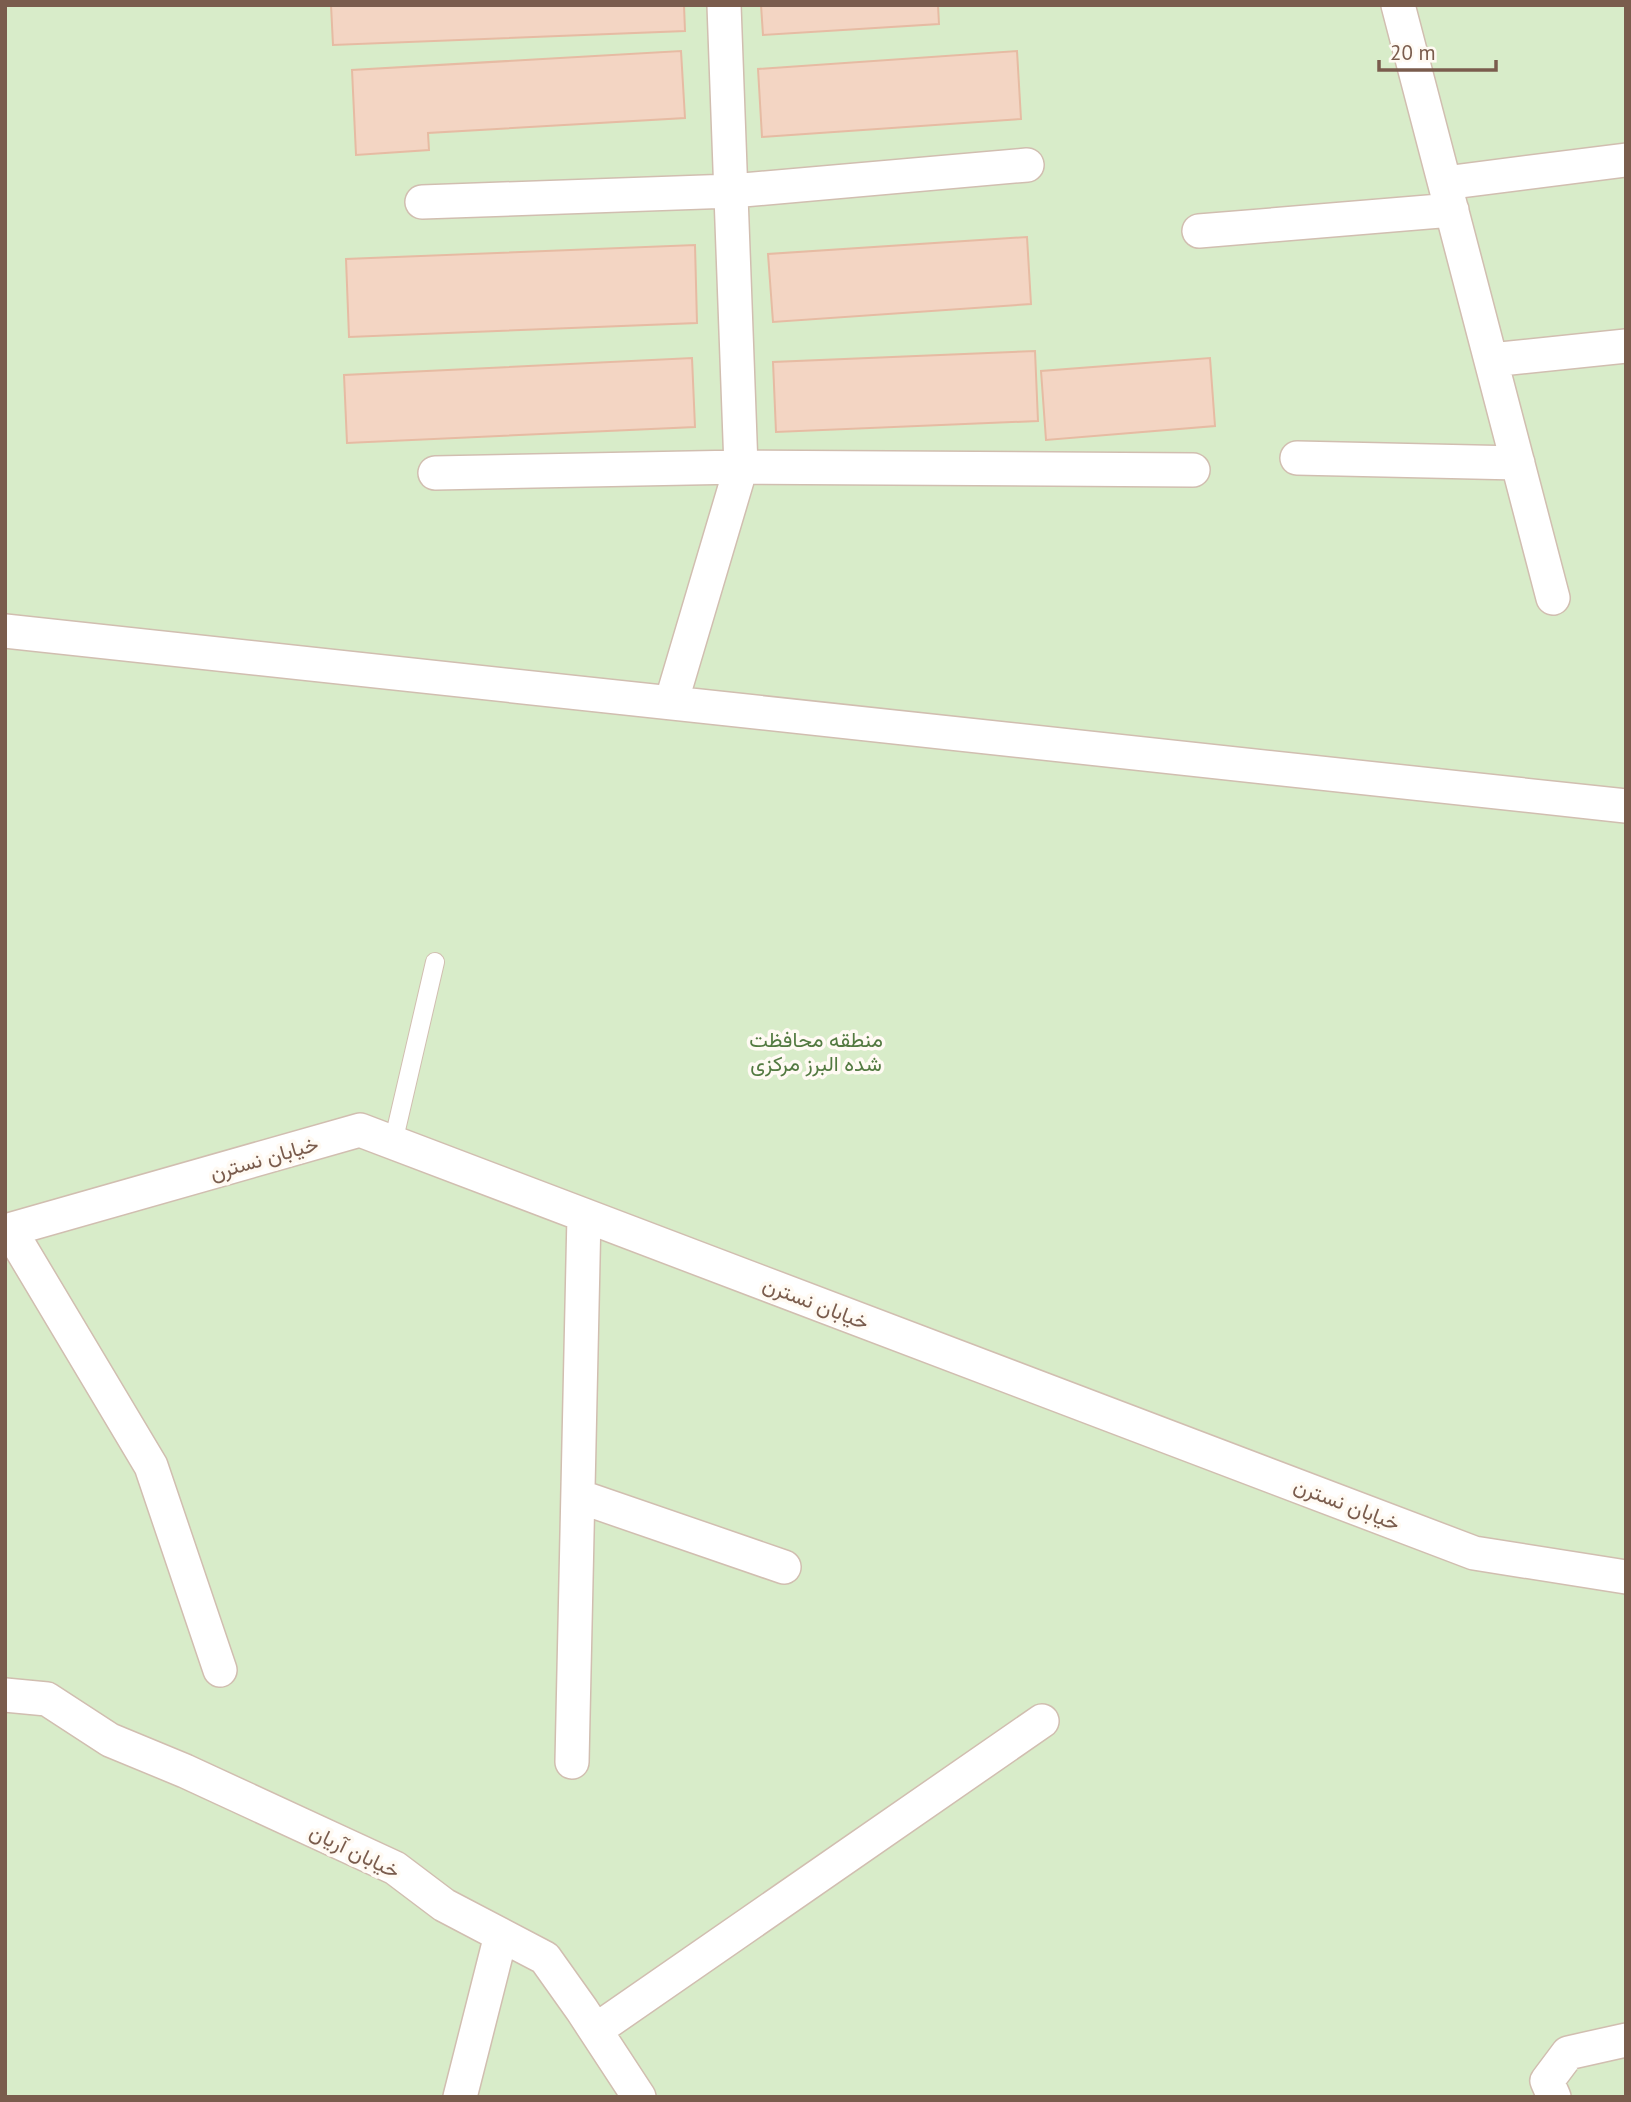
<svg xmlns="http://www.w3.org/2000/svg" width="1631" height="2102" font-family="'PT Sans',Vazirmatn,sans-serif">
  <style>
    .green { fill: #d8ecc9 }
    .building { fill: #f3d5c3; stroke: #e6bba3; stroke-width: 2 }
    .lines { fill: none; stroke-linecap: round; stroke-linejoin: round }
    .lane-casing { stroke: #d1beb0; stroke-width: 20 }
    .street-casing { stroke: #d1beb0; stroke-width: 36 }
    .lane { stroke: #fff; stroke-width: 18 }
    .street { stroke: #fff; stroke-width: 33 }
    .labels { text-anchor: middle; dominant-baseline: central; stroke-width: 7; stroke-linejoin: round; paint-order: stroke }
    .park-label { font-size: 21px; fill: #537a41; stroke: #fffaf3 }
    .street-label { font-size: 21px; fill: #7a5c4d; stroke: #fffaf3 }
  </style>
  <rect width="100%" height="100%" fill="#fdf6ec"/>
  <path class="green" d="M5 5H1626V2097H5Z"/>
  <path class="building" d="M331 5H684L685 31 333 45Z
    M761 5H938L939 24 763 35Z
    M681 51 685 118 428 133 429 150 356 155 352 70Z
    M1017 51 1021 119 762 137 758 69Z
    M1027 237 1031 304 773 322 768 254Z
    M695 245 697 323 349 337 346 259Z
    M1035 351 1038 421 776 432 773 362Z
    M692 358 695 427 347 443 344 375Z
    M1210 358 1215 426 1046 440 1041 371Z"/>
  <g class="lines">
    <g class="lane-casing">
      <path id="lane" d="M393 1143 435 962"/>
    </g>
    <g class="street-casing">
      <path id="street" d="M1398 5 1553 598
        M1445 183 1626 160
        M422 202 732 191 1027 165
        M1199 231 1452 210
        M1491 360 1626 346
        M1297 458 1518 463
        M435 473 741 467 1193 470
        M5 631 1626 806
        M671 703 741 467 724 5
        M10 1230 151 1466 220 1670
        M5 1231 360 1130 1474 1553 1626 1577
        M578 1496 784 1567
        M5 1695 47 1699 110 1740 185 1771 395 1868 444 1905 545 1958 582 2010 639 2097
        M572 1762 584 1215
        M596 2030 1042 1721
        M460 2097 501 1935
        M1554 2097 1547 2081 1568 2053 1626 2040"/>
    </g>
    <use href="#lane" class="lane"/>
    <use href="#street" class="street"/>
  </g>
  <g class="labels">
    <g class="park-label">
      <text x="816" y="1039">منطقه محافظت<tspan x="816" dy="24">شده البرز مرکزی</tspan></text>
    </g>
    <g class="street-label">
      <text transform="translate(264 1158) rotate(-16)">خیابان نسترن</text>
      <text transform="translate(816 1303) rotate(21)">خیابان نسترن</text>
      <text transform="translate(1347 1504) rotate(21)">خیابان نسترن</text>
      <text transform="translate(355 1851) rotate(26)">خیابان آریان</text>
    </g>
  </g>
  <rect width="1631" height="2102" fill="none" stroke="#7a5c4d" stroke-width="14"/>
  <path d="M1379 60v10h117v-10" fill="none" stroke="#7a5c4d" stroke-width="3.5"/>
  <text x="1390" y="60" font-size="21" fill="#7a5c4d" stroke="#fffaf3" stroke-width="5" paint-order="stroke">20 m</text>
</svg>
